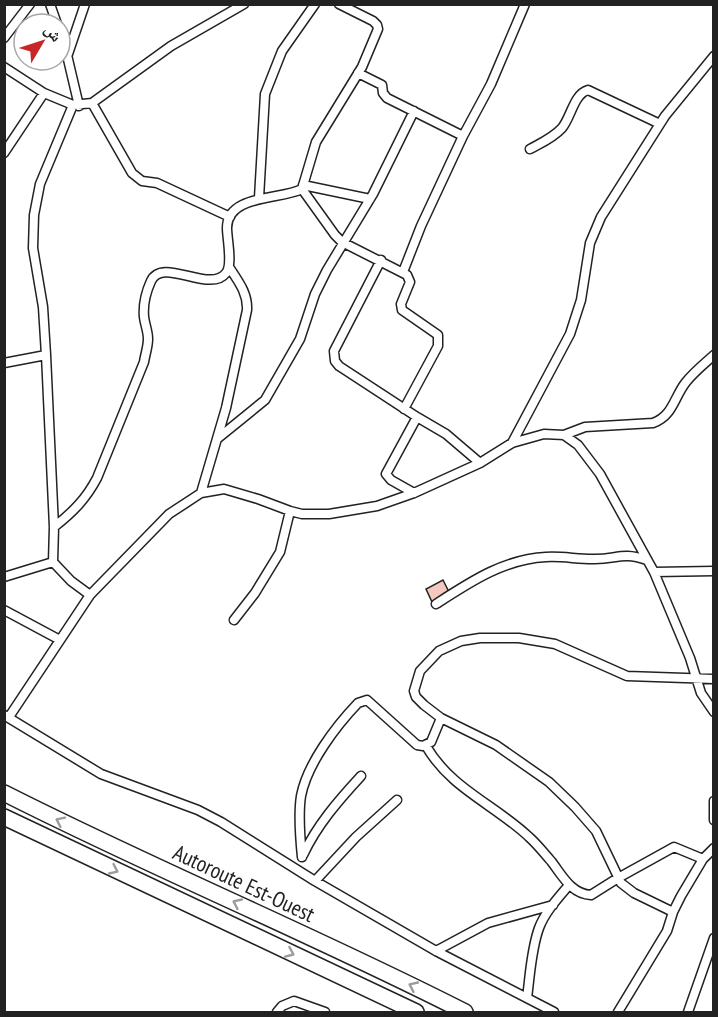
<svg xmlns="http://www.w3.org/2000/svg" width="718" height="1017" font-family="'PT Sans Narrow','Noto Naskh Arabic',sans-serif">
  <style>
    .building { fill: #f3c9c0; stroke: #222; stroke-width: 1.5 }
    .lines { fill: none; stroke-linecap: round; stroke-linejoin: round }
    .minor-casing { stroke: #222; stroke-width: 11 }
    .motorway-casing { stroke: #222; stroke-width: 18 }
    .minor { stroke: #fff; stroke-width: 8 }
    .motorway { stroke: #fff; stroke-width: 15 }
    .oneway { stroke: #9c9c9c }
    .labels { text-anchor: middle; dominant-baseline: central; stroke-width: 4.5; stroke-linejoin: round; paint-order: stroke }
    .street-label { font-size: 22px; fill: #222; stroke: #fff }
  </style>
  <rect width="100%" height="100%" fill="#fff"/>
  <path class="building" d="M443 580 450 594 432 602 426 589Z"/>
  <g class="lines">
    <g class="minor-casing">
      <path id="minor" d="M50 4 57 24
        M60 33 67 55 79 106
        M4 38 30 4
        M68 54 85 4
        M4 67 44 93 73 105 92 103 171 46 244 4
        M358 73 382 85 383 93 387 98 463 136
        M92 103 132 173 142 181 157 183 230 217
        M73 105 40 184 34 215 33 248 43 307 46 355 54 527 53 562 71 581 90 595
        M530 149C541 143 553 138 562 128 571 117 574 94 588 90L660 124
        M4 153 44 93
        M303 185 370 199
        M302 189 335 235 342 242 407 275 410 282 401 304 402 310 438 335V346L404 409
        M259 198 265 94 282 51 315 4
        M381 260 334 351 335 361 339 366 417 417 446 434 480 463
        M403 272 421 226 463 136 491 84 525 4
        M4 363 46 355
        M564 435 585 427 653 423C673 416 674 397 686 382 694 372 704 364 714 355
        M217 439 265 400 300 339 315 294 327 270 373 194 414 111
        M512 443 570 334 581 300 590 243 601 217 665 116 714 56
        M201 493 226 408 247 310C248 293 238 281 229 267
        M414 493 391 480 386 474 417 417
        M54 527C73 512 86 499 97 478L144 362C145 355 148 347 148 339 148 331 145 325 144 317 143 306 146 292 151 281 162 256 210 294 226 273 233 265 227 239 227 228 227 194 281 200 302 189L316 142 362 67 378 29 377 25 373 21 339 4
        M654 572 714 571
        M4 577 53 562
        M436 604C470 582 504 559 546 557 561 556 577 559 592 559 616 560 621 551 647 560
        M4 610 60 640
        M234 620 255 593 280 552 290 511
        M4 715 101 774 198 810 221 822 315 881 436 951 554 1012
        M9 717 90 595 169 514 201 493 224 489 258 499 290 511 302 514H329L377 506 414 493 480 463 512 443 544 434 564 435 578 445 600 474 654 572 690 658 701 693 714 712
        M426 746C451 789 494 804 529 837 537 844 544 853 551 861 562 875 571 894 591 895L618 878 674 847 703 859
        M714 801V820
        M303 855C317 825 338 801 361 776
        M302 857C300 837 298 815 301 796 307 764 336 726 358 703L367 700 417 745 423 746 431 742 441 718
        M315 881 356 837 397 800
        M673 912 634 893 621 883 596 831 575 807 549 782 496 745 441 718 424 705 416 697 414 691 420 671 439 651 461 641 480 638H519L555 644 627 676 714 679
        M436 951 488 923 553 905
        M527 998C530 976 531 950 539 928 545 912 558 898 569 885
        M277 1012 282 1006 294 1001 325 1012
        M618 1012 667 931 673 912 681 896 703 859 714 848
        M688 1012 714 938"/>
    </g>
    <g class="motorway-casing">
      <path id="motorway" d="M4 793C156 870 314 935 465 1012
        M4 817 416 1012"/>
    </g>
    <use href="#minor" class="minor"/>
    <use href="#motorway" class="motorway"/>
  </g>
  <defs><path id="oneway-chevron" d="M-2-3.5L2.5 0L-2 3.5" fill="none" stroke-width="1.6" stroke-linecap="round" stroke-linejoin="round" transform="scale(1.5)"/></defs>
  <g class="oneway">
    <use href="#oneway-chevron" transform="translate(60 821) rotate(-154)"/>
    <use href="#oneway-chevron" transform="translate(114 870) rotate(25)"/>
    <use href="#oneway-chevron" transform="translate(237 903) rotate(-155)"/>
    <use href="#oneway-chevron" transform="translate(290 953) rotate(24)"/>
    <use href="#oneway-chevron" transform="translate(413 986) rotate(-155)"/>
  </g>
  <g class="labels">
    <g class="street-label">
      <text transform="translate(244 883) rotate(25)">Autoroute Est-Ouest</text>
    </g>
  </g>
  <rect width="718" height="1017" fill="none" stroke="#222222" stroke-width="12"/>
  <g transform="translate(42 42) rotate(51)"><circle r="28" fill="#ffffff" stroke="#a7a7a7" stroke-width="1.5"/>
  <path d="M0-4.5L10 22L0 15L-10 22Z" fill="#c62828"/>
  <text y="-9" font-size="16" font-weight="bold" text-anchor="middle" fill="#222222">ش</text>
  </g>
</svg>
